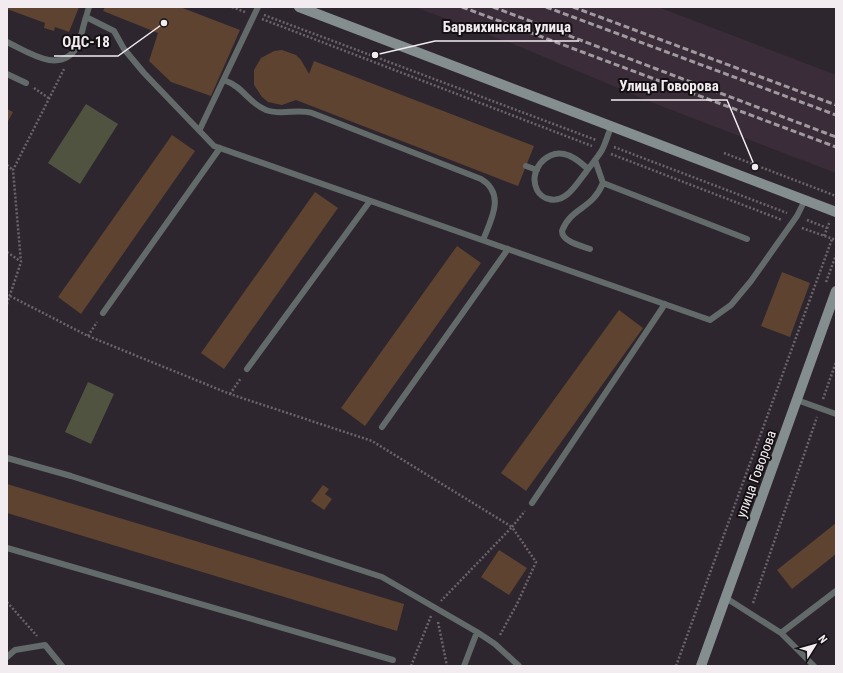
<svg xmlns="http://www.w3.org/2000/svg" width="843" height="673" font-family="'Roboto Condensed',sans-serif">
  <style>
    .built { fill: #3a2d39 }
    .green { fill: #50533f }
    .building { fill: #5d4330 }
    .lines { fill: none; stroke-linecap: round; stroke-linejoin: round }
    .path { stroke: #6b646b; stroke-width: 2.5; stroke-dasharray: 2 2; stroke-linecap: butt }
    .lane { stroke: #636a6a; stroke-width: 6 }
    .secondary { stroke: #848e8f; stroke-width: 10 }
    .rail { stroke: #a09aa0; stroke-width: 3; stroke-dasharray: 6 3; stroke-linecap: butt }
    .labels { text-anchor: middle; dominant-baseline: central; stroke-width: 4; stroke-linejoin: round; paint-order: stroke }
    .street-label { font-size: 14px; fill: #f2ecf1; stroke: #141014 }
    .leader { fill: none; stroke: #f2ecf1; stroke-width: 1.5 }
    .callout-dot { fill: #f2ecf1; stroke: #141014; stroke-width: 1.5 }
    .callout-label { font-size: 15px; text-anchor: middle; font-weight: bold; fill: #f2ecf1; stroke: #141014; stroke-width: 4; stroke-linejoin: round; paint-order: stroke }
  </style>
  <rect width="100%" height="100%" fill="#2e262e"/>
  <path class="built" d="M415 7H658L836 75V173L656 104 511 43Z"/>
  <path class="green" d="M86 104 118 124 80 184 48 163Z
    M88 382 114 394 91 444 65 432Z"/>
  <path class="building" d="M7 7H79L69 32 55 27 54 31 44 28 45 23 7 9Z
    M105 7H180L240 30 211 96 171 82 149 61 158 33 103 11Z
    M282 50 296 55 301 60 309 74 314 61 534 146 518 186 296 100 282 105 268 102 262 97 254 85V70L261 58 274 51Z
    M7 109 13 112 7 123Z
    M172 135 195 151 81 314 58 297Z
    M315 192 338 208 224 369 201 353Z
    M457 246 481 263 365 426 341 408Z
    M782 272 810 283 790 337 761 326Z
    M619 310 643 328 526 491 501 473Z
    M7 484 404 604 397 631 7 513Z
    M323 485 329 489 325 494 332 499 324 510 311 501Z
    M836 523V554L792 589 777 570Z
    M499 550 527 568 509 595 481 577Z"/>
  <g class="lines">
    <path class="path" d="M232 7 245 12
      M264 15 596 140
      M262 19 592 146
      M34 88 50 99
      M614 147 787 213
      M724 153 836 196
      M611 154 782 220
      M7 165 13 170
      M807 220 827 228
      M802 228 836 240
      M824 236 830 221
      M7 252 20 261
      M826 282 836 255
      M10 296 88 336 230 394 372 441 512 527 441 601
      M7 304 21 262 13 170 64 69
      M88 336 97 322
      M230 394 241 378
      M823 399 836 362
      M7 602 37 636
      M753 603 817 417
      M438 622 447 666
      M500 635 517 604 536 562 512 527 525 511
      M411 666 431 616
      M676 666 832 239"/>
    <path class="lane" d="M89 7 86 17 114 31 124 49 144 73 214 146 710 320 731 305 751 281 797 216 805 200
      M7 42C28 52 60 75 77 47 81 39 83 26 86 17
      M7 74 26 83
      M224 80C245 88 247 102 266 110 282 116 297 108 312 113L481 179C506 194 491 220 483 240
      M200 129 258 7
      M595 160 603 183
      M526 166 537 170
      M588 169C581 163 574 156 564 154 545 150 528 172 537 190 539 194 544 198 549 199 566 204 577 183 586 172 591 165 598 157 602 150 606 142 608 134 611 127
      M590 249C582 246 562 242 562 231 571 207 592 210 603 183L747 239
      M103 313 220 148
      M247 369 370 201
      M797 400 836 414
      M382 427 508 249
      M7 458 71 476 382 577 477 632 495 644 519 666
      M532 503 665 304
      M7 548 393 660
      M726 598 781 633 814 666
      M781 633 836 591
      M7 657 15 650 45 645 62 666
      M464 666 477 632"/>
    <path class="secondary" d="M299 7 836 212
      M701 666 836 291"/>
    <path class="rail" d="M462 7 836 147
      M493 7 836 137
      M546 7 836 115
      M573 7 836 105"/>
  </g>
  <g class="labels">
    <g class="street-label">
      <text transform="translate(756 474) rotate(-70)">улица Говорова</text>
    </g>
  </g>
  <path class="leader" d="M375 55L435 41H579M164 23L118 56H54M755 167L727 100H611"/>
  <g class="callout-dot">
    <circle cx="375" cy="55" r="4"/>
    <circle cx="164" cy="23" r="4"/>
    <circle cx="755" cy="167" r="4"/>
  </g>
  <g class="callout-label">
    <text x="507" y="32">Барвихинская улица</text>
    <text x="86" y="47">ОДС-18</text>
    <text x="669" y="91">Улица Говорова</text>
  </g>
  <rect width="843" height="673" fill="none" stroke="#f2ecf1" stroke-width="16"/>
  <g transform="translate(815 645) rotate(53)" stroke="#141014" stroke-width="3" paint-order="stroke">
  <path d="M0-3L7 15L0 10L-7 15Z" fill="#f2ecf1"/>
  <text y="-6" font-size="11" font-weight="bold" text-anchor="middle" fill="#f2ecf1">N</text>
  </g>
</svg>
